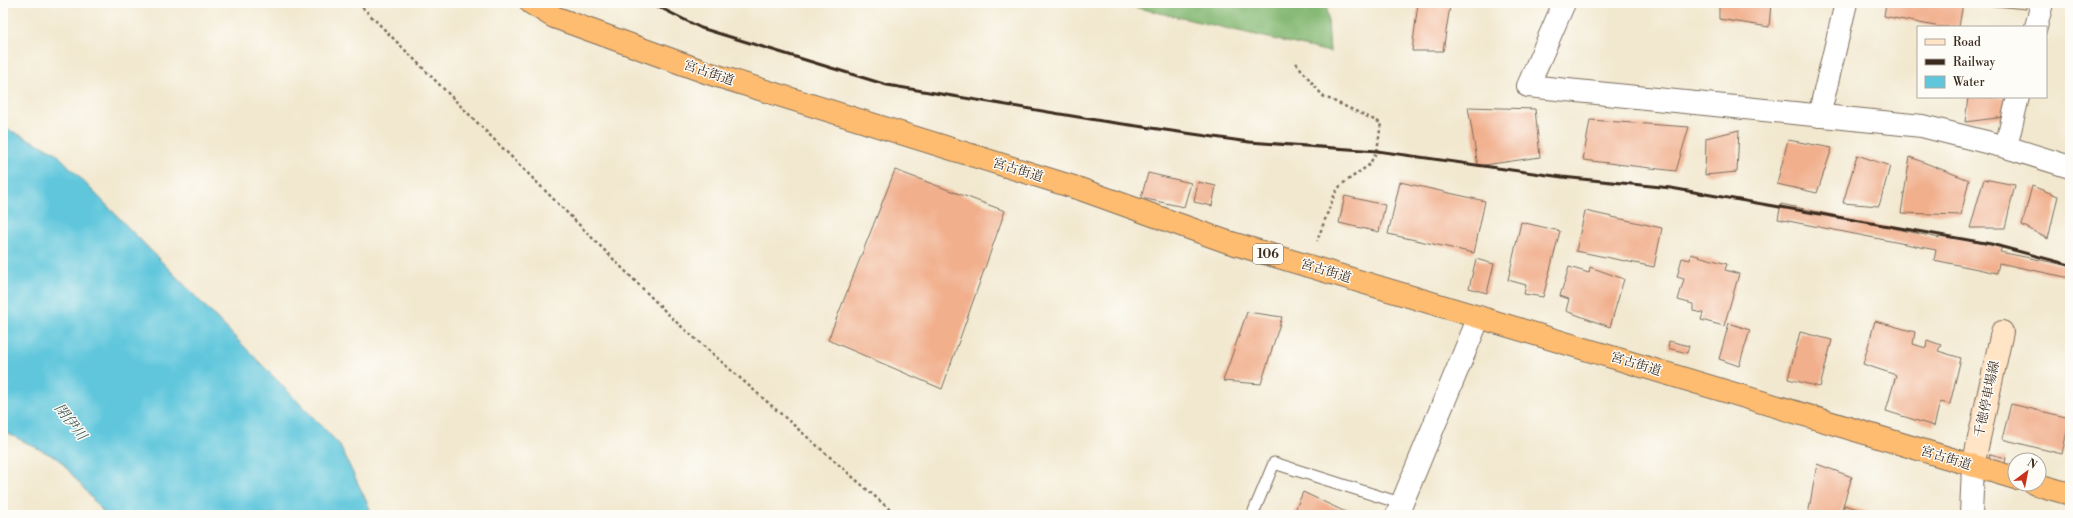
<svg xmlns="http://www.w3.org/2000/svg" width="2073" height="518" font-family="'Libre Bodoni','Noto Serif JP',serif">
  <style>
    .forest { fill: #86b974; stroke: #607249 }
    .water { fill: #5fc6dc; stroke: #4d787d }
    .building { fill: #f1af8c }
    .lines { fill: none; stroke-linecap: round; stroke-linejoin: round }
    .service-casing { stroke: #7b6c5c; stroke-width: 13 }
    .minor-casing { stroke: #7b6c5c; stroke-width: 24 }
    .secondary-casing { stroke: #7b6c5c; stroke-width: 24 }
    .trunk-casing { stroke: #7b6c5c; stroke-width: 24 }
    .path { stroke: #7b6c5c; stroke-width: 2.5; stroke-dasharray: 3 3; stroke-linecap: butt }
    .service { stroke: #fff; stroke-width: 11 }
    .minor { stroke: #fff; stroke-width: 22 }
    .secondary { stroke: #ffe4c6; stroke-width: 22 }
    .trunk { stroke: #febc70; stroke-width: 22 }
    .rail { stroke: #3b2a1e; stroke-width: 3 }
    .labels { text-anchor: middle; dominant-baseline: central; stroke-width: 3; stroke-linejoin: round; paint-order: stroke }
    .shield { fill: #fdfcf7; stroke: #75695f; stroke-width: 1 }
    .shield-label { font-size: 12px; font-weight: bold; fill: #3b2a1e }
    .street-label { font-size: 13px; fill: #3b2a1e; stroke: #fdfcf7 }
    .water-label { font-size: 14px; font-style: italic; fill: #465957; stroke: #fdfcf7 }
  </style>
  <rect width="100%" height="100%" fill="#fdfcf7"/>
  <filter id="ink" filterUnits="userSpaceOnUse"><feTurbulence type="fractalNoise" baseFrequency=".025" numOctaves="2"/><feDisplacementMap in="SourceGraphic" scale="8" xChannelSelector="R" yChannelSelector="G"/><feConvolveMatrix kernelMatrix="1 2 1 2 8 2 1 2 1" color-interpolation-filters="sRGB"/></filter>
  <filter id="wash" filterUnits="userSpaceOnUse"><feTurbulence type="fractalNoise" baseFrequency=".012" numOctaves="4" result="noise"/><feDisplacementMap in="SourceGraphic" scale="16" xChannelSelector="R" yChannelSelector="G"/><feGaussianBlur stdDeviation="0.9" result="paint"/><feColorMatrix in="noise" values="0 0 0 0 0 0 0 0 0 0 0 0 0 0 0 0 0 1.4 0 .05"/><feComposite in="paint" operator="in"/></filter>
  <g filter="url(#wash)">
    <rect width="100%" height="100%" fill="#f2e8cf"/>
    <path class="forest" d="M1116 3H1327L1330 52Z"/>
    <path class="water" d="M3 127 55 152 339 444 373 515H106L59 459 3 431Z"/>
    <g id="blocks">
      <path class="building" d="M1418 3 1450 6 1443 51H1412Z
        M1719 3H1771L1769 27 1719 19Z
        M1886 3H1963L1959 27H1940L1884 16Z
        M1986 3H2026V9L1985 5Z
        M1968 97H2009L2005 117 1965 122Z
        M1468 107 1535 109 1540 157 1478 166Z
        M1590 120 1689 127 1676 171 1583 160Z
        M1739 130 1737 172 1705 175 1706 138Z
        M1788 140 1832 148 1817 193 1777 184Z
        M1857 155 1890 166 1879 206 1843 203Z
        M1910 157 1969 180 1961 215 1901 213Z
        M895 170 1005 211 942 389 828 340Z
        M1148 173 1191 183 1184 207 1141 198Z
        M1984 179 2015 185 2005 228H1970Z
        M1198 182 1216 186 1212 206 1194 202Z
        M1400 182 1485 201 1474 253 1388 234Z
        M2032 186 2058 196 2048 239 2022 225Z
        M1345 196 1385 205 1379 232 1339 223Z
        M1781 204 1939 238V235L2002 247 2000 252 2070 266V278L1999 263 1997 273 1934 260 1936 250 1778 219Z
        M1585 211 1662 228 1654 267 1576 251Z
        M1521 222 1560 231 1543 297 1524 294 1526 285 1508 280Z
        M1691 254 1727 264 1725 270 1739 274 1724 326 1701 320 1703 313 1693 311V304L1678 300 1684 279 1677 277 1682 258 1690 260Z
        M1476 259 1494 264 1487 293 1469 288Z
        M1569 267 1589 273 1590 267 1624 279 1610 327 1566 311 1569 299 1560 296Z
        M1247 312 1282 317 1261 384 1223 381Z
        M1875 321 1915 332 1913 344 1926 348 1927 340 1941 345 1938 351 1961 358 1950 404 1940 402 1934 426 1886 411 1896 375 1863 364Z
        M1729 323 1750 330 1739 366 1719 359Z
        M1800 332 1832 340 1820 387 1788 379Z
        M1669 341 1689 346 1687 353 1668 348Z
        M2011 404 2070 418 2062 454 2002 439Z
        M1990 454 2006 458 2004 467 1988 462Z
        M1817 464 1852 477 1840 515H1808Z
        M1303 492 1352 515H1293Z
        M1844 505 1878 515H1844Z"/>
    </g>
  </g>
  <g filter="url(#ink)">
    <use href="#blocks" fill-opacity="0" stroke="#7b6c5c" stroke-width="1"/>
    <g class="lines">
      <g class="service-casing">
        <path id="service" d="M1254 511 1274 463 1403 504"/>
      </g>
      <g class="minor-casing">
        <path id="minor" d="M1564 3 1528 86 1922 126 2006 147 2070 167
          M2036 27 2042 3
          M1819 116 1846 3
          M2006 147 2018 97
          M1397 515 1479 317
          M1971 515 1973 466"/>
      </g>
      <g class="secondary-casing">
        <path id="secondary" d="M1973 466 2002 332"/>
      </g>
      <g class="trunk-casing">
        <path id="trunk" d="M531 3 554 17 708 73 1080 189 1225 241 2015 478
          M2035 484 2070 494"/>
      </g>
      <path class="path" d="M358 3 674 320 896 515
        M1296 63 1323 96 1381 123 1377 151 1369 165 1341 185 1335 193 1317 241"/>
      <use href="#service" class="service"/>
      <use href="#minor" class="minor"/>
      <use href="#secondary" class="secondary"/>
      <use href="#trunk" class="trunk"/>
      <path class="rail" d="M651 3 701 28 887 85 1102 121 1249 142 1377 151 1562 177 1671 188 1991 244 2070 265"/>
    </g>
  </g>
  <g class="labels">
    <rect class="shield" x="1253" y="244" width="30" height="20" rx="3"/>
    <g class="shield-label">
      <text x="1268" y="254">106</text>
    </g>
    <g class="street-label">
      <text transform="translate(709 73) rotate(19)">宮古街道</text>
      <text transform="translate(1018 170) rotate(17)">宮古街道</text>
      <text transform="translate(1326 271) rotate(17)">宮古街道</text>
      <text transform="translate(1636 364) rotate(17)">宮古街道</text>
      <text transform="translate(1987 399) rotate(-78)">千徳停車場線</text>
      <text transform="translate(1946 458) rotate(17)">宮古街道</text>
    </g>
    <g class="water-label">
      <text transform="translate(70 422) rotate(52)">閉伊川</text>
    </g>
  </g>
  <rect width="2073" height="518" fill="none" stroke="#fdfcf7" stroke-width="16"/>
  <rect x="1917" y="26" width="130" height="72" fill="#fdfcf7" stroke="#afa8a0"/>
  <rect x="1925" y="39" width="20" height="6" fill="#ffe4c6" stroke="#afa8a0"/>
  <text x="1953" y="46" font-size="12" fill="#3b2a1e">Road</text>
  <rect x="1925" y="59" width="20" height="6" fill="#3b2a1e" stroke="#afa8a0"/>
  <text x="1953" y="66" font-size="12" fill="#3b2a1e">Railway</text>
  <rect x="1925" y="76" width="20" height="12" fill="#5fc6dc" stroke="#afa8a0"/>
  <text x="1953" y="86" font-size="12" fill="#3b2a1e">Water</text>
  <g transform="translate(2027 472) rotate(32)"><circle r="19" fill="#fdfcf7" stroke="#afa8a0"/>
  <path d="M0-3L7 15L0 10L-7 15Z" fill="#c8321e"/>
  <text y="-6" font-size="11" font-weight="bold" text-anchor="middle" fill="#3b2a1e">N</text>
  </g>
</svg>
